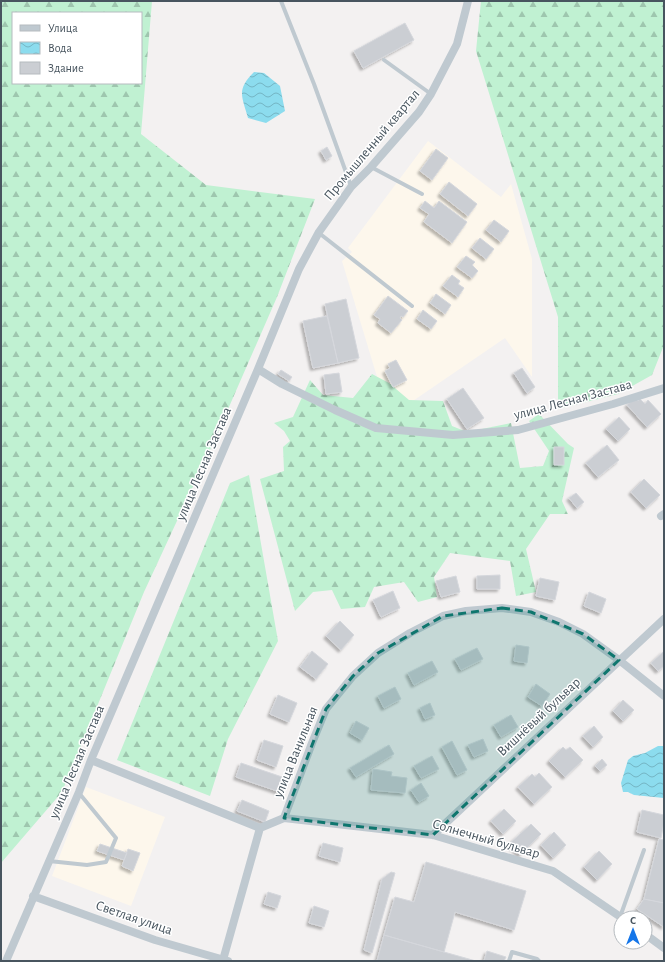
<svg xmlns="http://www.w3.org/2000/svg" width="665" height="962" font-family="'Alegreya Sans',sans-serif">
  <style>
    .commercial { fill: #fdf7ec }
    .forest { fill: url(#forest-firs); fill-rule: evenodd }
    .water { fill: url(#water-waves) }
    .building { fill: #cbced3; stroke: #d5d7dc; filter: url(#shadow) }
    .lines { fill: none; stroke-linecap: round; stroke-linejoin: round }
    .lane { stroke: #bfc9d0; stroke-width: 4 }
    .street { stroke: #bfc9d0; stroke-width: 8 }
    .marked { fill: #0f766e; fill-opacity: 0.2; stroke: #0f766e; stroke-width: 3; stroke-dasharray: 8 5; stroke-linejoin: round }
    .labels { text-anchor: middle; dominant-baseline: central; stroke-width: 3; stroke-linejoin: round; paint-order: stroke }
    .street-label { font-size: 14px; fill: #48555f; stroke: #fff }
  </style>
  <defs>
    <pattern id="forest-firs" width="22" height="20" patternUnits="userSpaceOnUse"><rect width="22" height="20" fill="#c0f1d2"/><path d="M5 1l3.5 6h-7zM16 11l3.5 6h-7z" fill="#9ec6ae"/></pattern>
    <pattern id="water-waves" width="16" height="10" patternUnits="userSpaceOnUse"><rect width="16" height="10" fill="#8cdcee"/><path d="M0 5q4-4 8 0t8 0" fill="none" stroke="#74b5c4"/></pattern>
    <filter id="shadow"><feDropShadow dx="-2.5" dy="2.5" stdDeviation="1" flood-color="#0004"/></filter>
  </defs>
  <rect width="100%" height="100%" fill="#f3f1f1"/>
  <path class="commercial" d="M428 141 501 197 511 184 532 259V377L505 338 385 420 381 390 342 261 352 252 348 248Z
    M86 787 165 817 131 906 52 876Z"/>
  <path class="forest" d="M1 1H152L141 134 206 185 315 199 277 297 215 439 144 592 62 792 1 863ZM13 13H141V83H13Z
    M481 1H664V345L652 375 618 394 558 409V317L476 51Z
    M372 374 389 383 409 400 443 401 452 426 467 432 511 423 520 468 543 466 549 451 529 421 539 414 568 444 574 448 562 501 568 514H550L526 549 536 592 516 596 510 561 450 553 434 577 437 597 418 602 404 582 374 587 365 607 341 609 332 590 313 592 295 611 260 479 284 471 283 447 290 441 284 431 274 423 293 417 310 380 323 395 353 398Z
    M249 475 278 641 228 739 210 796 117 760 230 483Z"/>
  <path class="water" d="M254 72 264 73 280 86 285 111 266 123 248 118C242 96 236 90 254 72Z
    M658 746H664V798L634 795 628 792H623L621 783 628 760 633 756 645 753Z"/>
  <path class="building" d="M405 23 414 40 363 68 354 51Z
    M327 147 332 156 326 160 321 151Z
    M436 149 448 158 432 180 420 171Z
    M449 182 477 204 468 216 440 194Z
    M425 201 434 208 439 201 467 222 452 243 424 222 429 214 420 208Z
    M494 220 509 231 501 242 486 230Z
    M480 238 494 249 486 259 472 248Z
    M466 256 475 262 472 265 478 271 472 278 457 267Z
    M452 275 460 281 458 284 464 288 458 297 443 286Z
    M436 294 451 305 445 314 430 303Z
    M388 296 408 311 403 317 401 316 400 318 402 320 391 333 378 323 380 319 374 315Z
    M346 299 359 358 338 363 325 304Z
    M423 310 437 321 431 329 417 319Z
    M327 316 338 363 313 368 303 321Z
    M396 360 407 380 393 387 385 371 390 368 388 364Z
    M522 368 535 387 527 393 514 373Z
    M281 370 292 377 289 381 278 374Z
    M339 373 342 392 326 394 324 375Z
    M463 388 484 418 467 429 447 399Z
    M635 398 638 401 640 399 645 404 648 400 661 414 647 427 627 405Z
    M619 417 630 429 618 441 606 429Z
    M607 445 619 460 598 477 586 463Z
    M554 447H564V465H554Z
    M644 479 660 495 646 508 631 492Z
    M576 493 584 502 577 508 569 498Z
    M500 575V589H477V576Z
    M456 576 460 592 441 597 436 581Z
    M540 578 559 582 555 600 536 596Z
    M393 591 400 608 381 617 373 600Z
    M589 592 606 599 601 613 584 606Z
    M340 621 354 635 341 650 326 636Z
    M516 645 529 647 527 663 514 661Z
    M477 648 483 659 461 670 455 659Z
    M312 651 328 664 316 679 300 667Z
    M664 651V666L658 671 651 663Z
    M432 661 438 672 414 685 408 673Z
    M536 684 550 694 542 706 528 697Z
    M395 687 401 699 384 708 378 696Z
    M278 695 297 703 289 722 270 714Z
    M623 700 634 710 623 721 613 711Z
    M430 703 435 715 425 719 420 708Z
    M511 715 518 727 501 737 494 725Z
    M356 721 369 728 362 740 350 733Z
    M594 726 603 737 593 747 583 736Z
    M483 739 488 751 474 757 468 745Z
    M264 740 283 746 276 767 257 760Z
    M452 741 467 770 457 775 442 747Z
    M389 745 394 754 356 777 350 768Z
    M563 747 566 750 570 747 583 760 565 777 549 761Z
    M432 756 439 769 421 778 414 766Z
    M602 759 607 765 600 771 595 766Z
    M241 763 288 779 283 793 236 777Z
    M373 769 392 772 391 776 407 778 405 793 371 790Z
    M539 773 552 787 534 804 518 787 532 774 535 777Z
    M421 783 429 796 419 802 411 790Z
    M242 800 269 811 265 822 237 811Z
    M504 809 516 821 503 834 491 821Z
    M642 810 664 815V822L661 838 637 832Z
    M531 824 541 834 520 855 509 844Z
    M554 832 566 845 553 858 541 845Z
    M659 839 664 840V903L644 899Z
    M323 843 343 848 340 862 319 856Z
    M100 844 127 853 124 860 97 851Z
    M128 849 140 853 133 871 122 866Z
    M599 851 612 864 597 880 584 867Z
    M426 862 526 891 514 930 455 912 444 952 384 935 395 897 414 902Z
    M391 872 395 873 372 953 364 950 382 879Z
    M268 892 281 896 277 908 264 904Z
    M644 899 664 903V927L637 909Z
    M314 906 329 911 324 927 309 923Z
    M384 935 444 952 476 961H377Z
    M487 951 506 957 504 961H484Z"/>
  <g class="lines">
    <path class="lane" d="M281 1 314 84 351 186
      M384 60 431 94
      M371 167 422 194
      M319 233 412 306
      M49 861 87 865 106 862 116 838 79 793
      M620 917 644 850
      M509 961 512 952 537 959 539 961"/>
    <path class="street" d="M258 369 299 269 319 232 351 187 371 167 419 112 431 94 457 44 468 1
      M661 516 664 514
      M91 760 260 828 223 960
      M284 818 312 743 326 709 353 676 378 653 410 633 443 616 466 611 502 608 531 612 559 622 583 634 619 660 664 696
      M260 828 284 818 433 835 553 871 622 918
      M433 835 664 619
      M33 896 155 940 228 961
      M645 934 664 948
      M6 961 79 792 91 760 258 369 282 384 335 410 376 428 453 435 518 430 613 404 664 388"/>
  </g>
  <path class="marked" d="M502 608 531 612 583 634 619 660 433 835 284 818 326 709 353 676 378 653 443 616Z"/>
  <g class="labels">
    <g class="street-label">
      <text transform="translate(372 145) rotate(-50)">Промышленный квартал</text>
      <text transform="translate(573 400) rotate(-15)">улица Лесная Застава</text>
      <text transform="translate(204 464) rotate(-67)">улица Лесная Застава</text>
      <text transform="translate(539 717) rotate(-43)">Вишнёвый бульвар</text>
      <text transform="translate(296 752) rotate(-68)">улица Ванильная</text>
      <text transform="translate(77 762) rotate(-67)">улица Лесная Застава</text>
      <text transform="translate(486 839) rotate(16)">Солнечный бульвар</text>
      <text transform="translate(134 918) rotate(19)">Светлая улица</text>
    </g>
  </g>
  <rect width="665" height="962" fill="none" stroke="#48555f" stroke-width="4"/>
  <rect x="12" y="12" width="130" height="72" fill="#ffffff" stroke="#b6bbbf"/>
  <rect x="20" y="25" width="20" height="6" fill="#bfc9d0" stroke="#b6bbbf"/>
  <text x="48" y="32" font-size="12" fill="#48555f">Улица</text>
  <rect x="20" y="42" width="20" height="12" fill="url(#water-waves)" stroke="#b6bbbf"/>
  <text x="48" y="52" font-size="12" fill="#48555f">Вода</text>
  <rect x="20" y="62" width="20" height="12" fill="#cbced3" stroke="#b6bbbf"/>
  <text x="48" y="72" font-size="12" fill="#48555f">Здание</text>
  <g transform="translate(633 930)"><circle r="19" fill="#ffffff" stroke="#b6bbbf"/>
  <path d="M0-3L7 15L0 10L-7 15Z" fill="#1576e9"/>
  <text y="-6" font-size="11" font-weight="bold" text-anchor="middle" fill="#48555f">С</text>
  </g>
</svg>
